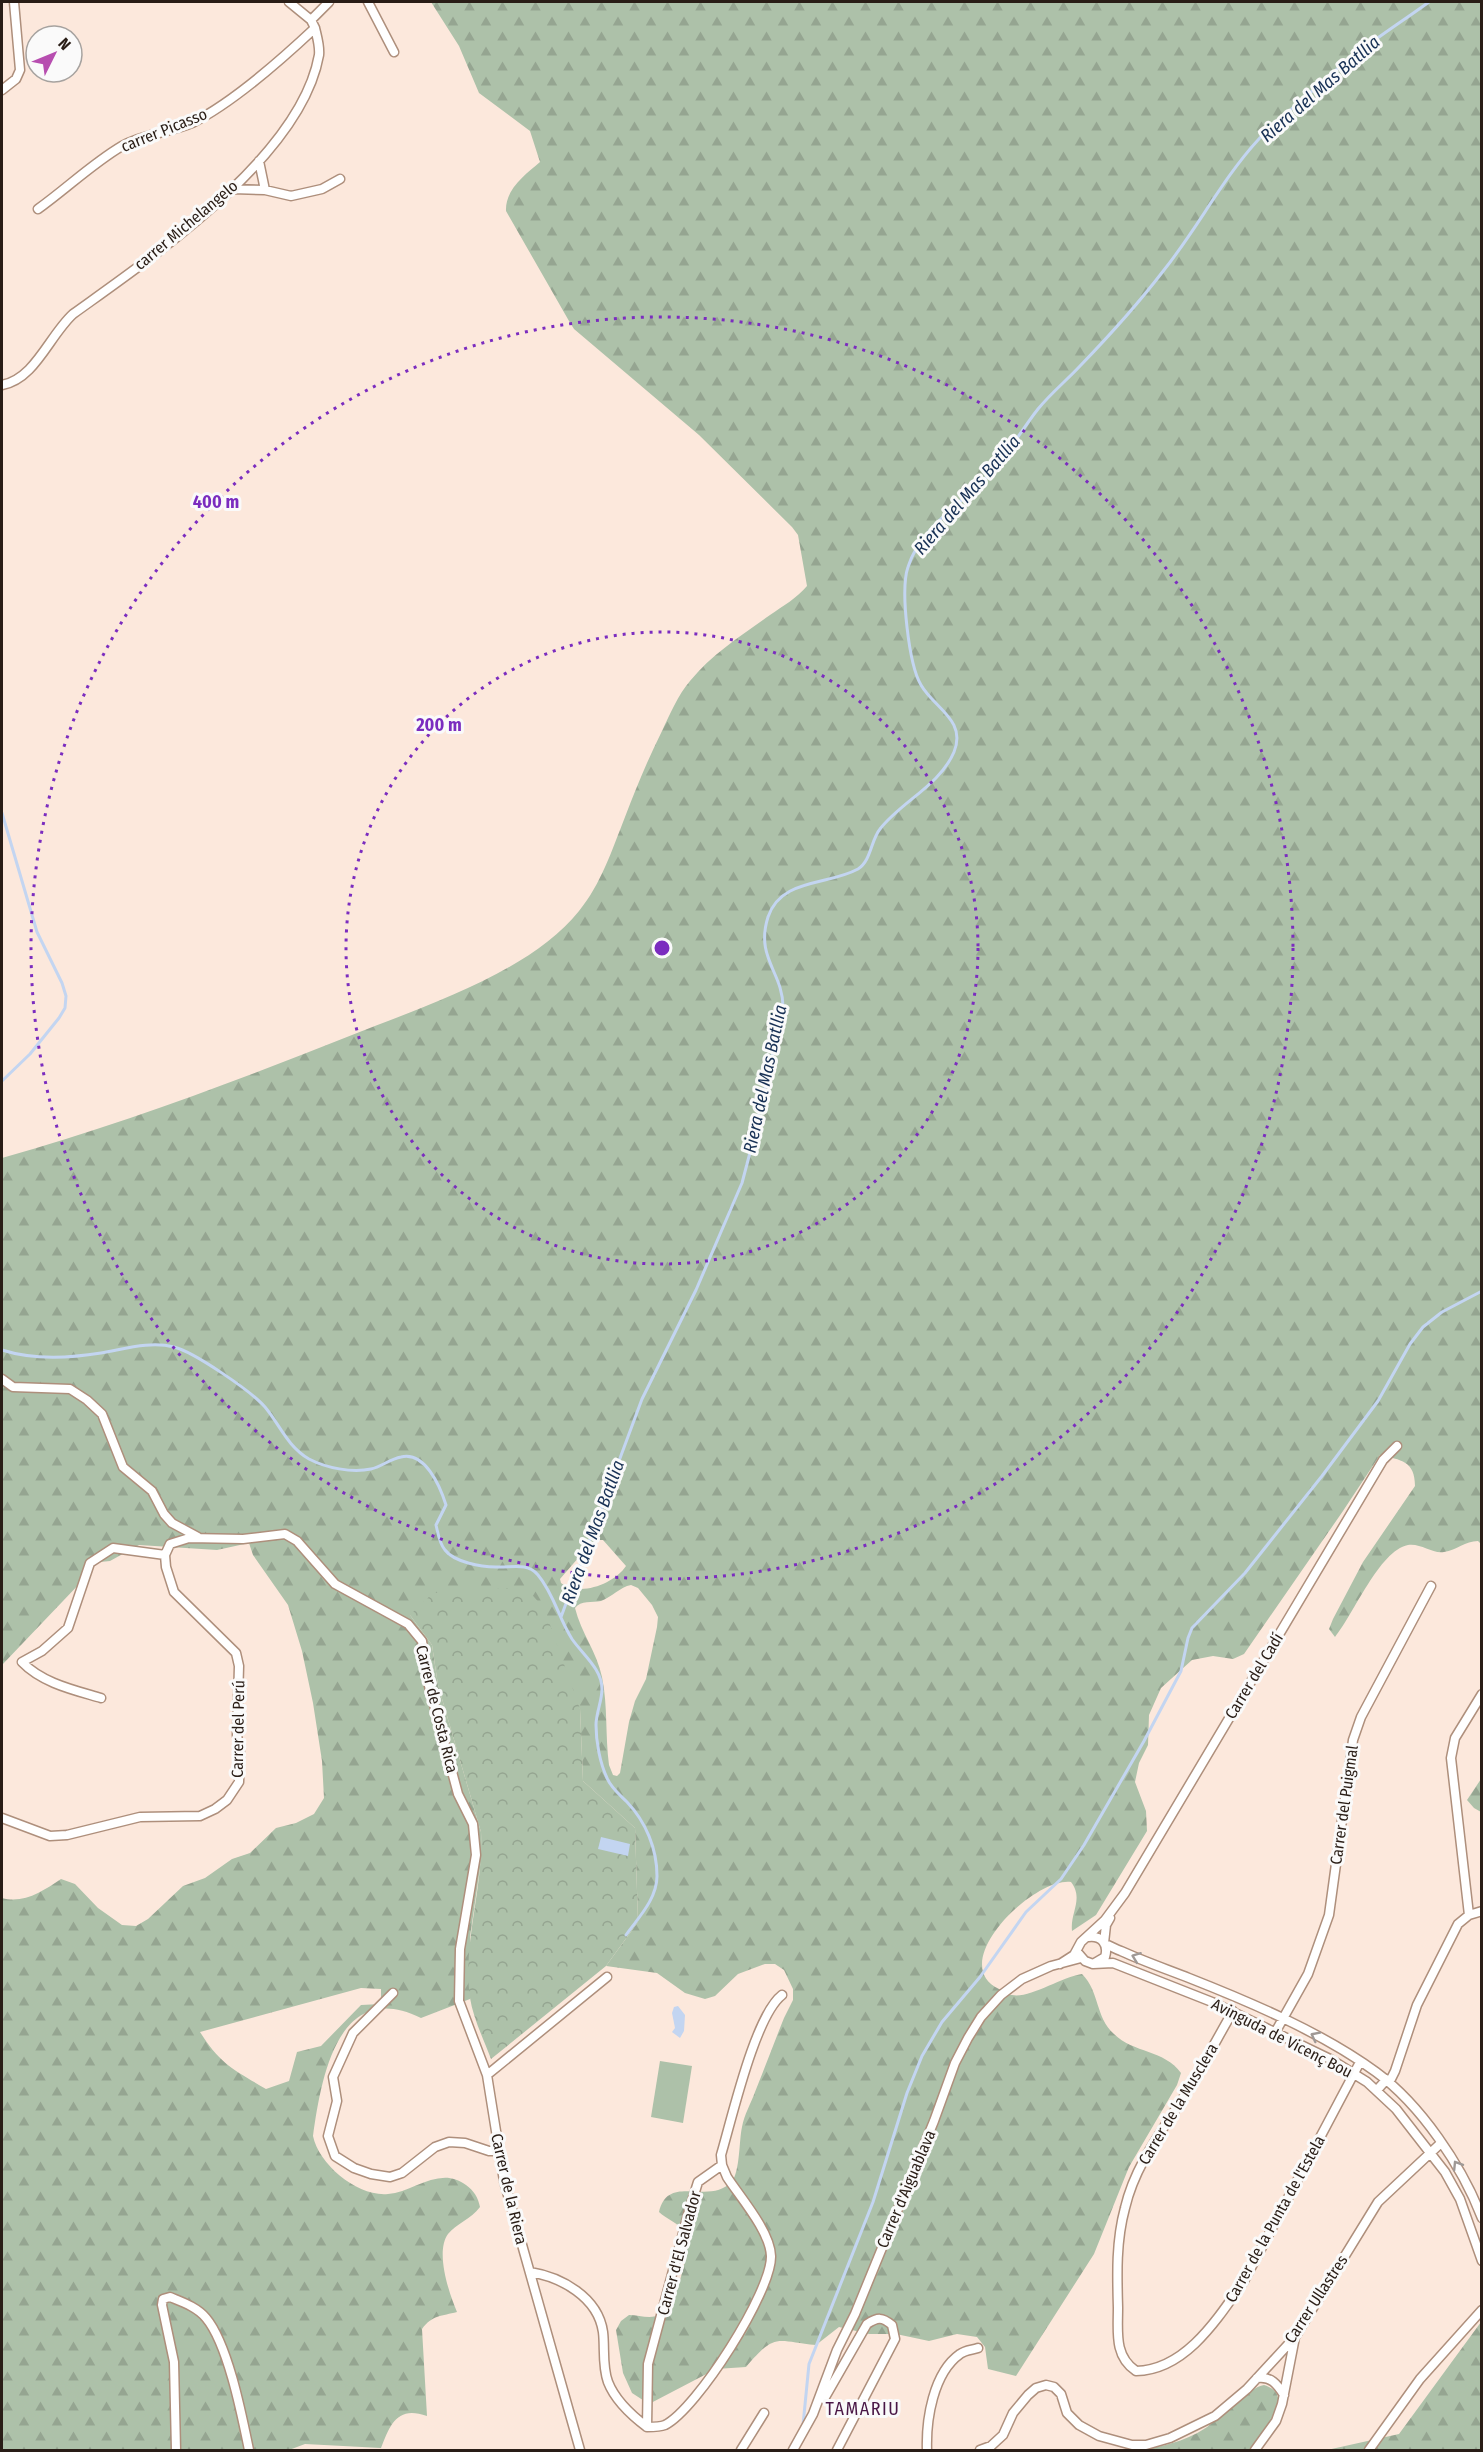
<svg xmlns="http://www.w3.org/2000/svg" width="1483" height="2452" font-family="'Fira Sans Condensed',sans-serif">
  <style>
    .grass { fill: #adc1a9 }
    .forest { fill: url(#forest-firs); fill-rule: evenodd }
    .park { fill: url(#park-crowns) }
    .water { fill: #c3d5f1 }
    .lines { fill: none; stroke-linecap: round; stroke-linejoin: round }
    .stream { stroke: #c3d5f1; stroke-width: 3 }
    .street-casing { stroke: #ae8f7c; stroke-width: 11 }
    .street { stroke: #fff; stroke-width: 8 }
    .oneway { stroke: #9f9996 }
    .ring { fill: none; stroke: #7b2cbf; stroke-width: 3; stroke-dasharray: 3 6 }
    .labels { text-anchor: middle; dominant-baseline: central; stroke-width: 6; stroke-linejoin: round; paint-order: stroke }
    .street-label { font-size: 16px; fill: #291d16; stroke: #fafafa }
    .water-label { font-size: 18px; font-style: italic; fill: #173054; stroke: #fafafa }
    .neighbourhood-label { font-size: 18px; letter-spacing: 1.5px; fill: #491746; stroke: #fafafa }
    .centre { fill: #7b2cbf; stroke: #fafafa; stroke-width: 3 }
    .ring-label { font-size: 18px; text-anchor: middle; font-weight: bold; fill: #7b2cbf; stroke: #fafafa; stroke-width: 6; stroke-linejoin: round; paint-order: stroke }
  </style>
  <defs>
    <pattern id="forest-firs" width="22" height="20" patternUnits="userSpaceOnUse" patternTransform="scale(1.5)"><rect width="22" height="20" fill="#adc1a9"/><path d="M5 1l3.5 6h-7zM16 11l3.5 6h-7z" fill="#95a591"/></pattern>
    <pattern id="park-crowns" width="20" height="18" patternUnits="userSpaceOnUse" patternTransform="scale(1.5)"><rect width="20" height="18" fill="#adc1a9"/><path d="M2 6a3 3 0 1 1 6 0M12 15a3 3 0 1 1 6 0" fill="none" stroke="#95a591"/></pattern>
  </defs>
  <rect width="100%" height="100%" fill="#fce8dc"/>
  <path class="grass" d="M660 2061 692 2066 683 2123 651 2117Z"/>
  <path class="forest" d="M431 2H1481V1544L1478 1541C1465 1541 1457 1550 1444 1552 1432 1554 1421 1543 1408 1545 1379 1551 1354 1614 1335 1637L1329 1629 1333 1619 1363 1562 1415 1486C1415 1461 1401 1460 1380 1455L1343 1511 1244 1654 1233 1659 1213 1656 1192 1660 1161 1688 1149 1715 1148 1745 1139 1763 1135 1782 1146 1811 1147 1831 1096 1915 1072 1931C1070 1912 1084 1899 1071 1882 1034 1877 945 1963 999 1989 1003 1991 1008 1995 1012 1995 1029 1999 1061 1977 1082 1974 1100 1992 1095 2017 1114 2034 1133 2053 1165 2050 1181 2073L1177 2085 1129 2167 1094 2254 1016 2376 988 2369 985 2347 977 2337 957 2334 929 2341 896 2334H869L839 2327 816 2345C775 2341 776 2332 746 2367L716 2369 649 2404 632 2393 623 2373 616 2330 621 2321 629 2315C640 2315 651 2320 661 2314 676 2306 693 2246 684 2232 679 2223 666 2219 659 2212 668 2172 710 2207 732 2181 740 2172 739 2140 742 2127 744 2115 751 2103 755 2092 765 2067 774 2043 784 2018L793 2000V1989L784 1970 775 1964H765L738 1974 715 1996 705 1999 685 1993 657 1973 606 1966 638 1922 635 1828 583 1781 580 1709 410 1615 432 1645 438 1685 481 1832 482 1854 470 1937V1999L421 2018C338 1977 321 2078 313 2136 319 2165 358 2197 388 2194 414 2192 440 2165 466 2185 474 2191 478 2197 480 2207 471 2219 456 2224 448 2234 435 2252 449 2293 457 2312 442 2316 432 2315 422 2329L427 2416C397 2405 390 2425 381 2448L305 2444 289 2450H2V1898C24 1904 43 1891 61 1879L75 1884 98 1908 122 1925 136 1926 148 1919 183 1886 205 1878 232 1859 250 1853 276 1828 296 1823 314 1814 324 1798 322 1761 313 1703 302 1651 288 1605 253 1555 249 1543 217 1550 139 1545 110 1561 90 1563 83 1580 2 1665V1158C120 1125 237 1081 352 1035 422 1007 531 972 579 911 601 884 612 850 625 817 636 788 648 759 662 731 670 714 678 695 690 681 712 654 742 635 770 615 783 606 797 598 807 586L798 535 792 527 699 435 574 329 569 321 506 211C505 189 526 174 540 162L530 131 479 93 459 46ZM599 1540H603L626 1566C614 1584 580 1597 561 1583L560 1579 586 1549ZM631 1585 638 1588 652 1605 658 1617 657 1627 646 1679 635 1701 629 1722 620 1773 617 1776 613 1775 609 1765C605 1736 608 1706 602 1677 597 1652 581 1633 575 1608 581 1600 592 1603 601 1601 612 1597 620 1587 631 1585ZM361 1988 381 1989V2004L361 2005 321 2046 297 2052 289 2081 266 2089C234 2070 220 2064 200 2032Z
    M1481 1779V1812L1474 1808 1467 1800Z
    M1481 2322V2450H1327L1399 2434Z
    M1264 2385C1299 2396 1261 2435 1249 2450H1137C1158 2448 1186 2441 1204 2429 1220 2419 1249 2387 1264 2385Z"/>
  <path class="park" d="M525 1587 544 1608 580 1709 583 1781 635 1828 638 1922 606 1966 491 2059C484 2040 473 2018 470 1998 462 1943 484 1887 481 1832L438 1685 432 1645 410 1615 433 1593Z"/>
  <path class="water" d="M601 1837 630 1844 628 1856 598 1849Z
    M678 2006 685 2015 684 2031 680 2038 672 2032 675 2028 672 2013 674 2007Z"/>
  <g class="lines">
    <path class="stream" d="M2 813 37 932 62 983 66 996 65 1008 59 1018 30 1054 2 1081
      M2 1350C33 1360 70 1358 101 1353 125 1349 150 1341 174 1347 194 1352 251 1391 265 1407 280 1425 287 1446 309 1459 326 1468 352 1473 371 1469 381 1467 390 1459 401 1457 425 1451 440 1486 446 1505L436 1525C438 1533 439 1543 445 1550 454 1562 481 1567 496 1567 511 1568 527 1562 538 1575 554 1594 559 1619 572 1639 583 1655 602 1669 602 1689 602 1701 596 1713 596 1725 596 1742 600 1763 607 1778 611 1788 620 1795 627 1802 646 1822 657 1849 657 1876 657 1899 638 1918 626 1935
      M561 1617 642 1399 696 1290 742 1183 752 1145 783 1007C783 972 755 958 768 917 781 878 827 886 858 869 871 861 871 840 880 829 901 802 940 785 954 752 967 720 934 708 921 685 909 665 900 590 908 567 921 525 968 500 995 468 1011 449 1023 428 1038 409 1051 393 1067 380 1080 366 1110 335 1138 304 1164 270 1197 229 1223 178 1258 140 1270 127 1284 116 1297 104 1316 88 1334 71 1353 56 1378 37 1404 20 1429 2
      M803 2425 809 2364 873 2202 907 2093 922 2056 942 2022 980 1977 1026 1912 1061 1879 1084 1845 1144 1741 1181 1671 1188 1638 1192 1628 1245 1573 1322 1476 1378 1401 1410 1344 1423 1327 1442 1312 1482 1291"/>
    <g class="street-casing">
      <path id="street" d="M368 2 394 52
        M311 20 329 2
        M2 90 16 79 20 70 14 2
        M259 161 265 190
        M233 189 265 190 291 196 322 189 340 179
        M38 209C66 189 93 163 122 146 145 133 169 133 192 123 232 103 282 59 315 28L311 20 289 2
        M2 385C35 379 49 336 73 314 152 257 301 157 319 55 320 46 317 37 315 28
        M2 1379 13 1387 70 1389 87 1400 102 1414 123 1467 152 1491 164 1514 172 1523 198 1537
        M165 1555 170 1544 189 1538 243 1539 285 1534 297 1541 335 1584 408 1624 422 1641 428 1682 458 1794 473 1824 476 1855 460 1949 459 2001 487 2075 504 2181 580 2450
        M101 1698C74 1690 42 1683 22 1662L42 1651 68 1628 90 1563 113 1548 165 1555
        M2 1818 50 1836 67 1835 140 1817 200 1816 215 1809 227 1800 239 1782 240 1753 237 1735 239 1666 236 1653 174 1592 166 1567 165 1555
        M1469 1915 1451 1758 1455 1738 1482 1694
        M1104 1943 1106 1925 1110 1918
        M1105 1944C1111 1946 1115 1949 1121 1951 1143 1961 1166 1969 1189 1978 1250 2002 1323 2033 1376 2072 1421 2105 1462 2166 1482 2218
        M1079 1954 1085 1961 1093 1964 1105 1957C1109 1944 1101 1935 1088 1937
        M1060 1964 1074 1955 1081 1942 1105 1920 1125 1893 1383 1460 1397 1446
        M1093 1964 1113 1963 1212 2002 1330 2059 1367 2082 1396 2109 1445 2172 1460 2199 1482 2261
        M393 1993 353 2033 333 2077 337 2101 328 2136 335 2156 354 2168 371 2174 390 2177 402 2173 435 2147 449 2142 465 2143 489 2151H498
        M1233 2011C1217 2039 1202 2067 1185 2095 1162 2131 1135 2165 1125 2208 1116 2241 1117 2274 1118 2308 1118 2332 1114 2356 1136 2371 1186 2370 1218 2318 1244 2281L1360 2062
        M1276 2031 1308 1974 1329 1915 1353 1740 1361 1717 1431 1586
        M487 2075 607 1977
        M1377 2090 1386 2080 1391 2079 1395 2071 1417 2005 1458 1924 1469 1915 1482 1911
        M530 2272C561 2277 598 2297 603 2332 605 2348 602 2366 608 2382 615 2400 631 2415 647 2427 653 2427 660 2427 665 2425 697 2409 772 2291 771 2256 770 2231 740 2197 727 2177L722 2165 721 2155C732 2118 755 2016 782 1995
        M1257 2378C1271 2376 1277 2384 1284 2395
        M824 2399 867 2324C878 2317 882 2317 892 2325L895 2339 837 2450
        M647 2427 648 2364 689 2211 698 2182 722 2165
        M176 2450 174 2362 162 2305 163 2299 170 2297C182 2302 197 2307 206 2318 228 2344 242 2416 249 2450
        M741 2450 764 2413
        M793 2450 813 2414 837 2350 855 2314 934 2121 955 2063 968 2038 981 2017 1001 1995 1022 1979 1051 1966 1081 1958
        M927 2450C926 2420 933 2373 960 2354 965 2350 972 2350 978 2348
        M980 2450 991 2446 1003 2435 1013 2413 1028 2395 1036 2388 1046 2385 1054 2387 1061 2394 1067 2413 1079 2425 1099 2436 1132 2445H1146L1170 2438 1215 2416 1247 2389 1295 2337 1378 2202 1441 2143
        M1255 2450 1276 2421 1282 2404 1295 2337
        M1369 2450 1420 2379 1482 2310"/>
    </g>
    <use href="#street" class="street"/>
  </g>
  <defs><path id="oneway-chevron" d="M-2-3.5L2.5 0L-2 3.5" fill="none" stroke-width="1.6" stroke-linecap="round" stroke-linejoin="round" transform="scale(1.5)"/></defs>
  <g class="oneway">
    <use href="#oneway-chevron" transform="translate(1136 1957) rotate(-159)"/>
    <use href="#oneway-chevron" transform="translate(1315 2036) rotate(-153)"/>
    <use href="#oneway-chevron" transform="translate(1457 2165) rotate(-122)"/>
  </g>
  <g class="ring">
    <circle cx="662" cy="948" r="316"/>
    <circle cx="662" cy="948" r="631"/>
  </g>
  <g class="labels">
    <g class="street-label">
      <text transform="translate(164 130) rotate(-22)">carrer Picasso</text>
      <text transform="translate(186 225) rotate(-40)">carrer Michelangelo</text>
      <text transform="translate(1254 1676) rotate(-59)">Carrer del Cadí</text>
      <text transform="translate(437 1709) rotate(76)">Carrer de Costa Rica</text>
      <text transform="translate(238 1729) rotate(-89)">Carrer del Perú</text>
      <text transform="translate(1344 1805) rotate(-82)">Carrer del Puigmal</text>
      <text transform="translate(1282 2038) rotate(27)">Avinguda de Vicenç Bou</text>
      <text transform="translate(1178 2104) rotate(-59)">Carrer de la Musclera</text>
      <text transform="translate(509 2189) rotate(77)">Carrer de la Riera</text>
      <text transform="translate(906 2189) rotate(-67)">Carrer d'Aiguablava</text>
      <text transform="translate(1275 2219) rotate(-61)">Carrer de la Punta de l'Estela</text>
      <text transform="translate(679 2253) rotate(-75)">Carrer d'El Salvador</text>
      <text transform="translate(1316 2299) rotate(-57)">Carrer Ullastres</text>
    </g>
    <g class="water-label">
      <text transform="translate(1320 89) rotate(-41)">Riera del Mas Batllia</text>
      <text transform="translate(967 495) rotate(-49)">Riera del Mas Batllia</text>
      <text transform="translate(765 1079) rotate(-78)">Riera del Mas Batllia</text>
      <text transform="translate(593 1532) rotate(-70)">Riera del Mas Batllia</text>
    </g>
    <g class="neighbourhood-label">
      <text x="863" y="2409">TAMARIU</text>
    </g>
  </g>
  <circle cx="662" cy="948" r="9" class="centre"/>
  <g class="ring-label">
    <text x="216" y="508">400 m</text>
    <text x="439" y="731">200 m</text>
  </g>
  <rect width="1483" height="2452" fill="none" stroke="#291d16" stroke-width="6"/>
  <g transform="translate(54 54) rotate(47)"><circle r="28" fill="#fafafa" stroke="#a6a29f" stroke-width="1.5"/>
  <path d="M0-4.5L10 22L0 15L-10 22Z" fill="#b74eb0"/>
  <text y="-9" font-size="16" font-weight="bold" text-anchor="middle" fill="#291d16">N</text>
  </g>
</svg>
